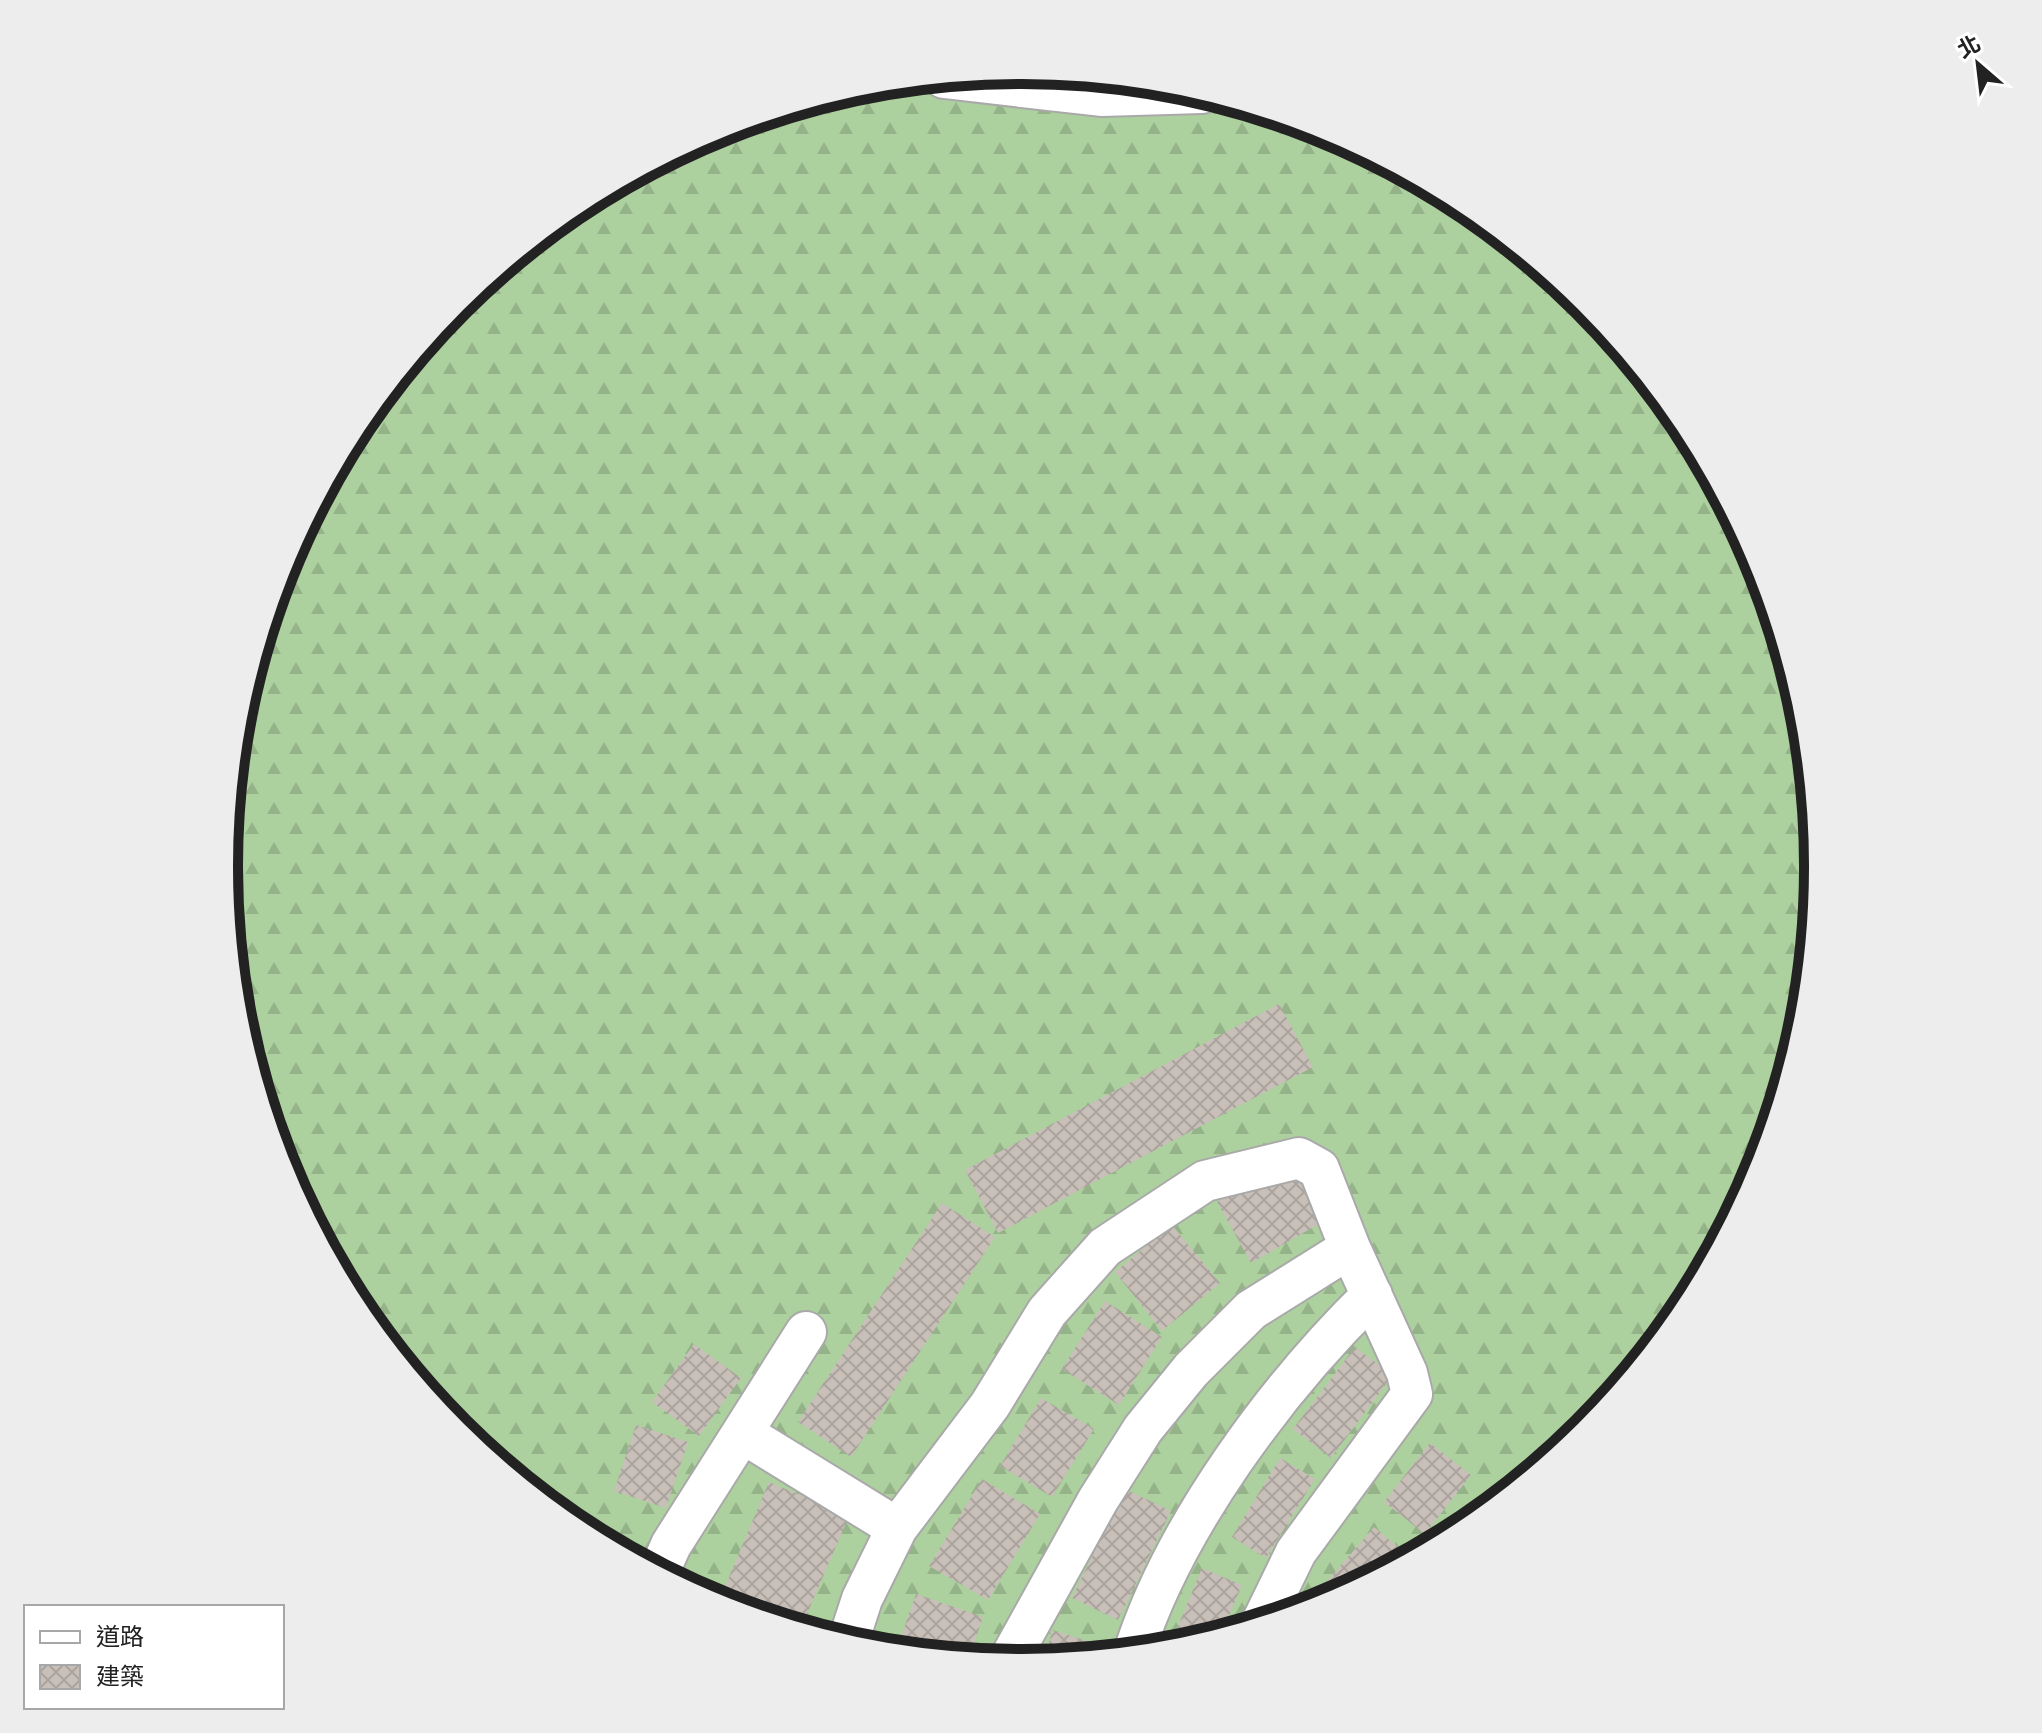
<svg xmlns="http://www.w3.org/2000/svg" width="2042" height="1733" font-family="Ubuntu,'Noto Sans TC',sans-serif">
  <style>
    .forest { fill: url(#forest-firs) }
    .building { fill: url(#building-cross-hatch) }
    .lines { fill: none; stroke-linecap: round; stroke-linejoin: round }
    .minor-casing { stroke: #a9a9a9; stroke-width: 44 }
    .minor { stroke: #fff; stroke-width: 40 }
    .rim { fill: none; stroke: #222; stroke-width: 10 }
  </style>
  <defs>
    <pattern id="forest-firs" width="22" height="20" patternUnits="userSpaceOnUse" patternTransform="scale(2)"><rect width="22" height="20" fill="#add19e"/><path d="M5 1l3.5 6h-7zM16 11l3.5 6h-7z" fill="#95b388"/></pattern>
    <pattern id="building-cross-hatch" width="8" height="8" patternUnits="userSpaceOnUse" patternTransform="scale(2)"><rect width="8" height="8" fill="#c7bfb8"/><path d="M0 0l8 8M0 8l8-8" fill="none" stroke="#aba49e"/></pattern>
  </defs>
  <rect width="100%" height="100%" fill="#f2efe9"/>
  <path class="forest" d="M227 867a794 794 0 1 1 1588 0a794 794 0 1 1-1588 0Z"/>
  <path class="building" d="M1279 1004 1313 1067 998 1233 965 1170Z
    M1289 1161 1324 1221 1251 1263 1217 1202Z
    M942 1203 995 1237 851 1457 798 1422Z
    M1172 1225 1220 1283 1162 1331 1115 1272Z
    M1105 1301 1162 1337 1119 1405 1062 1369Z
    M694 1344 741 1378 699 1436 652 1402Z
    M1355 1347 1393 1375 1331 1458 1293 1429Z
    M1041 1398 1094 1429 1052 1497 1000 1466Z
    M636 1425 688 1442 666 1508 614 1491Z
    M1430 1443 1471 1475 1425 1534 1384 1502Z
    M1280 1458 1315 1479 1266 1558 1232 1537Z
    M982 1479 1040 1514 988 1600 929 1566Z
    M769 1482 849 1516 801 1628 718 1603Z
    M1125 1489 1171 1511 1118 1620 1072 1598Z
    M1374 1527 1410 1557 1337 1596 1324 1585Z
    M1202 1568 1242 1585 1221 1634 1169 1648Z
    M916 1594 983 1617 969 1658 896 1651Z
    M1053 1630 1114 1650 1113 1654 1042 1661Z"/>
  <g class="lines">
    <g class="minor-casing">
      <path id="minor" d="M944 78 1101 96 1202 93
        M744 1434 897 1528
        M659 1572 671 1545 806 1332
        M848 1642 862 1599 897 1528 990 1405 1047 1312 1105 1247 1205 1181 1299 1158 1319 1169 1350 1248 1407 1373 1412 1394 1296 1552 1262 1622
        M1134 1652C1175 1525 1277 1388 1372 1295
        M1008 1662 1098 1500 1143 1429 1191 1370 1251 1310 1350 1248"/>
    </g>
    <use href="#minor" class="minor"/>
  </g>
  <path d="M0 0H2042V1733H0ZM1020 84H1022A782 782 0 0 1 1804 866V867A782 782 0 0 1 1022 1649H1020A782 782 0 0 1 238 867V866A782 782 0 0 1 1020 84Z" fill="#ededed" fill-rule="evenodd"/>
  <path class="rim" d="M1020 84H1022A782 782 0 0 1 1804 866V867A782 782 0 0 1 1022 1649H1020A782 782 0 0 1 238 867V866A782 782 0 0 1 1020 84Z"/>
  <rect x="24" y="1605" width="260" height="104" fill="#ffffff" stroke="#a7a7a7" stroke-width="2"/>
  <rect x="40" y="1631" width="40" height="12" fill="#ffffff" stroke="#a7a7a7" stroke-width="2"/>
  <text x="96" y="1645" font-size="24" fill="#222222">道路</text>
  <rect x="40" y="1665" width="40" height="24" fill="url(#building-cross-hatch)" stroke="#a7a7a7" stroke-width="2"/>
  <text x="96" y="1685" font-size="24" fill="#222222">建築</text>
  <g transform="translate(1978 64) rotate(332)" stroke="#ffffff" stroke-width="6" paint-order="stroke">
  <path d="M0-6L14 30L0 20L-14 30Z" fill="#222222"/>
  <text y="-12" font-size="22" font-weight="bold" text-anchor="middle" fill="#222222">北</text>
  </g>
</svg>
